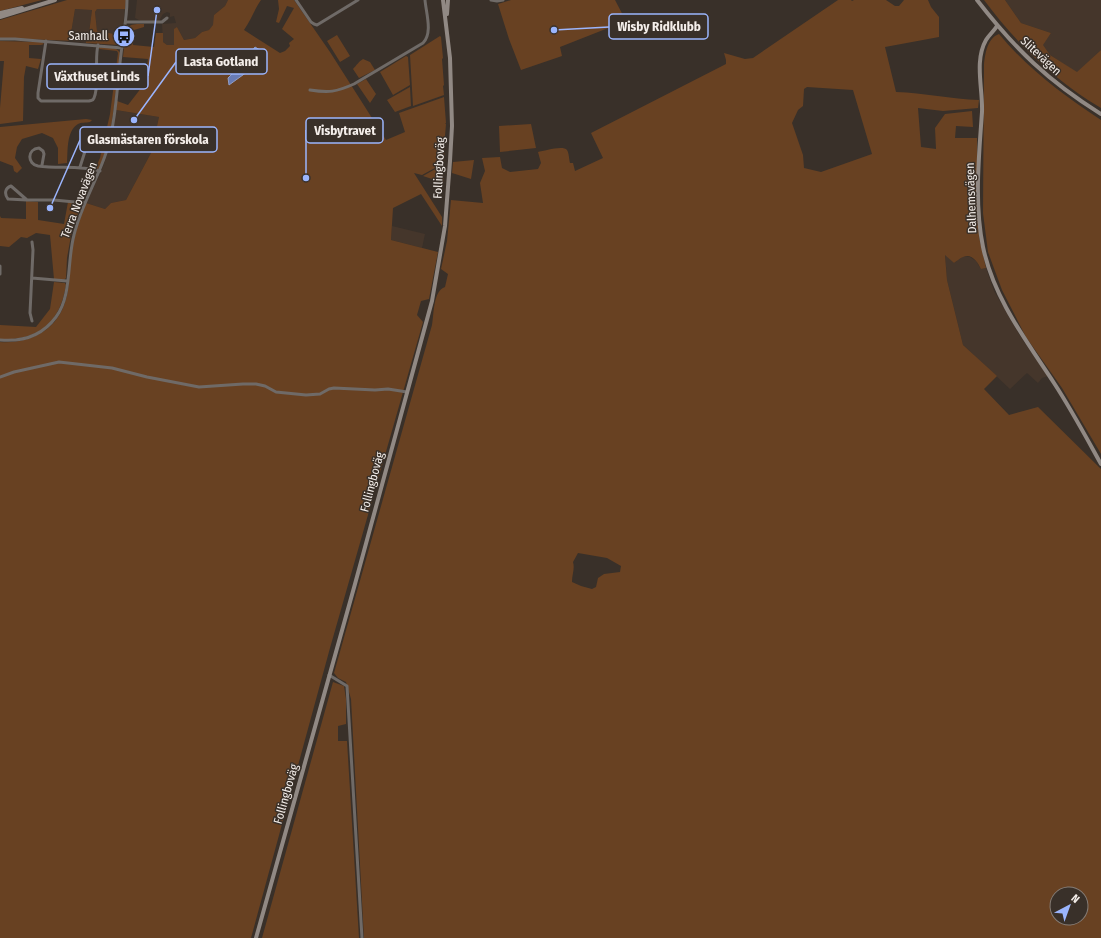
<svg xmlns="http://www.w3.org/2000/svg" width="1101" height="938" font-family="'Fira Sans Condensed',sans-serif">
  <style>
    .built { fill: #45362b }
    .green { fill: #684122; fill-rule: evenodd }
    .water { fill: #687bb4; stroke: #929ec4 }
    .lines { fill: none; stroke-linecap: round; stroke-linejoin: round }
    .street { stroke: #6f6a67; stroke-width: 3 }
    .secondary { stroke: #918984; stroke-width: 4 }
    .labels { text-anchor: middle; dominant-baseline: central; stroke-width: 3; stroke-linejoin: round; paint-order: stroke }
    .poi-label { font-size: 12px; fill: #f4eeea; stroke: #393029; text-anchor: end }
    .street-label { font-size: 12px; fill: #f4eeea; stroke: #393029 }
    .leader { fill: none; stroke: #9bb5fd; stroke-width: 1.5 }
    .callout-dot { fill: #9bb5fd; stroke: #393029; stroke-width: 1.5 }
    .callout { fill: #393029; stroke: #9bb5fd; stroke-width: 1.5 }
    .callout-label { font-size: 13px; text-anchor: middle; font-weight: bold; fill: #f4eeea }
  </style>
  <rect width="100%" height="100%" fill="#393029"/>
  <path class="built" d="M137 0H228L225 6 214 15V25L209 30 202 32 195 38 184 40 177 27 174 45H167L163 42 162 24 176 23 174 16 170 17V13L167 12 163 14 159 21H141L135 18Z
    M1005 0H1101V50L1077 73 1050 55 1042 45 1051 33 1021 23Z
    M110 8 125 9 122 33 120 32 116 31 115 34 97 31 95 12 97 9Z
    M75 9 92 10 89 33 85 36 86 43 74 41 76 38 71 33Z
    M116 110 159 117 151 153 126 200 111 203 105 209 86 203 101 172 107 155Z
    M392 226 425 234 422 248 391 240Z
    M945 254 954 263 963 256 970 257 976 261 981 269 986 268 994 291 1022 339 1048 376 1042 378 1038 383 1027 373 1010 389 963 345 947 280Z"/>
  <path class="green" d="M0 0H42L0 11Z
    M67 0H126L125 9H97L95 12 97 31 115 34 116 31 120 32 122 33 121 41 119 45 86 43 85 36 86 33H89L92 10 75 9 71 33 76 34V38L74 41 0 38V20Z
    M228 0H261C254 10 251 20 244 30L280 53 285 51 290 46 289 43 294 39 282 29 294 8 287 6 279 23 276 22 279 9 278 0H294L330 52 386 140 405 132 399 113 444 97 446 123 445 124H446L445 136 444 137 445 143 444 163 422 175 414 173 442 217V226L421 194 393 208 391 240 438 252 429 299 421 301 417 315 423 322 330 648 251 938H0V342C30 344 58 330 66 299 70 285 69 269 71 254 73 236 80 220 86 203L105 209 111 203 126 200 151 153 159 117 116 110 117 101 128 105 145 83 148 59 123 57 126 29C131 23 137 24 144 24V27L134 30 133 45 154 47 156 33H163V42L167 45H174V29L177 27 184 40 195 38 202 32 209 30 213 25 214 15 225 6Z
    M511 0H615L626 21 560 47 562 56 521 70 509 39 498 4Z
    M838 0H851L852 1 854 0H886L895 6H899L904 0H928L931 7 939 17V37L885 47 896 92C924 93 951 99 979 100L978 108 943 111 918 108 921 147 936 149 935 128 945 114 972 111 973 127 956 126 955 138H977V173L979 237 986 268 981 269C978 263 972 253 963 257 960 258 957 261 954 263L945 255 947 280 963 345 997 376 984 389 1009 415 1038 407 1101 469V938H364L351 699 346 682 338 678 334 673 432 325C434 314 433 291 445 287L448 274 441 269 447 241 451 200 483 203 480 183 485 171 482 158 500 157 502 168 510 172 538 169 541 163 538 152C544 151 563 145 567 150 569 153 569 159 570 163H573L575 171 603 158 591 133 726 64V60L724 53 745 59 753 58ZM807 87 853 90 872 154 821 172 804 168 803 155 792 123 798 110 803 106 804 89ZM578 553 607 558 621 566 620 572 604 574 598 578 596 587 592 589 581 586 572 582C572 574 575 569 573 562ZM1057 894H1081V918H1057Z
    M984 0H1005L1021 23 1051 33 1043 45 1050 55 1077 72 1101 50V108C1054 80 1016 43 984 0Z
    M999 34C1028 69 1063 95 1101 120V454L1062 388 1026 337 1002 290 988 252 983 213 984 65C985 55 987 38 999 34Z
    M337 35 350 56 340 62 327 41Z
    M440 36 441 37 443 58 442 59 444 85 443 86 444 95 413 106 410 55Z
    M0 41 42 42 44 44 41 45H29V58L41 59 38 69 26 66 24 77 23 121 0 124V108L4 61H0Z
    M100 47C107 48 117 46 120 53 117 80 112 149 98 169H95L100 158 110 114 118 53 117 51 99 49Z
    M406 56 408 57 410 85 393 95 380 72Z
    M363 59 370 62 375 70 359 78 353 69C357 65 358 62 363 59Z
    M366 79 376 94 370 103 357 84Z
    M410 87 411 106 395 112 387 100Z
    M86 119 92 120 90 122C86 123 81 122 78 124 66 131 68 152 67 163L58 164V148L53 138 42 133 22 139 17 147 15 158 22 168 17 173 14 171 13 166 0 161V127Z
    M531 124 536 148 500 152 499 126Z
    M474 160 471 179 452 173 453 162Z
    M444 164V183L423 176Z
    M26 201 38 202V220L64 224 68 202 80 204 81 206 72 230 67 258 66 278 64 280 54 279 50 235 36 233 27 238 21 237 9 247 0 246V216L1 218 26 219Z
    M54 282 65 283 66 285C60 323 38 341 0 339V325L36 327 50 309Z
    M333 682 344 686 346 699V724L338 726V741H347L359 938H262Z"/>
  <path class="water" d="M255 47 265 53 258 59 247 72 229 85 228 78 244 62Z"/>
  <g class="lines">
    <path class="street" d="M296 0 311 22 314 24 317 25 358 0
      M491 0 497 1 503 0
      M126 22H162L167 18
      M0 39H15L122 48
      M46 41 38 93V98L41 101H89C92 100 93 101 94 98 100 84 94 61 98 45
      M310 90C329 93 336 92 354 84L423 43C433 33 426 13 425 0
      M42 165 44 154 43 151 39 148C27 149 27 164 38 166 59 169 78 165 100 171
      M80 167 87 145 86 138
      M27 200 8 199C4 194 5 188 11 186L27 200H54L85 203
      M0 266V274
      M32 278 67 281
      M32 321 30 313 33 250 32 242
      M0 340C22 342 42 336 56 317 72 296 67 260 74 235 81 205 98 179 107 150 116 120 117 86 121 54 123 36 127 18 127 0
      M0 377 14 372 59 362 112 368 147 377 199 387 243 384H256L265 386 276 392 306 395 320 394 329 389 334 388 375 390 388 389 407 392
      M329 675 347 686 362 938"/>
    <path class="secondary" d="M977 0C1015 49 1048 81 1101 114
      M0 13 22 8
      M447 14 448 0
      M0 17 55 0
      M997 26C994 31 989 35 986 40 974 61 983 89 982 112 979 156 974 203 983 247 994 299 1026 340 1054 383 1071 409 1086 437 1101 464
      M256 938 355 584 432 301 445 226 450 161 452 126 450 58 443 0"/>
  </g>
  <defs>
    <g id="bus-disc" transform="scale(1.15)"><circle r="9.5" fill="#9bb5fd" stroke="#393029"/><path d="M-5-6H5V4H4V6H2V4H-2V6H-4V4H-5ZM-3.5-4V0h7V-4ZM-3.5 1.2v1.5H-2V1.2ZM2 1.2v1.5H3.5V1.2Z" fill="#111"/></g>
  </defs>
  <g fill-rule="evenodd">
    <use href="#bus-disc" x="124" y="36"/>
  </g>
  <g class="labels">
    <g class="poi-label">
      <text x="108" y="36">Samhall</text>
    </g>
    <g class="street-label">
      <text transform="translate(1041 56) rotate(43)">Slitevägen</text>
      <text transform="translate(439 168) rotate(-87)">Follingboväg</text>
      <text transform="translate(971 198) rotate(-92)">Dalhemsvägen</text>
      <text transform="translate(79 200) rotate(-69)">Terra Novavägen</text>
      <text transform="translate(372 482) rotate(-75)">Follingboväg</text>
      <text transform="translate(286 794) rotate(-74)">Follingboväg</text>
    </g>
  </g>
  <path class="leader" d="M554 30L609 27M134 120L176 62M157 10L148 76M306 178L306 130M50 208L80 140"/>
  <g class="callout-dot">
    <circle cx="554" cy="30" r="4"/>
    <circle cx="134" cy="120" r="4"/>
    <circle cx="157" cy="10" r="4"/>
    <circle cx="306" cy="178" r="4"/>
    <circle cx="50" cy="208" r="4"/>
  </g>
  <g class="callout">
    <rect x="609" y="14" width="99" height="25" rx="4"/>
    <rect x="176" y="49" width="91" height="25" rx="4"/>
    <rect x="47" y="64" width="101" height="25" rx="4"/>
    <rect x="306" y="118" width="77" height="25" rx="4"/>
    <rect x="80" y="127" width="137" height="25" rx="4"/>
  </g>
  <g class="callout-label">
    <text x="659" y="31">Wisby Ridklubb</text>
    <text x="221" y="66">Lasta Gotland</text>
    <text x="97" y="81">Växthuset Linds</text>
    <text x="345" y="135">Visbytravet</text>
    <text x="148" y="144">Glasmästaren förskola</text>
  </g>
  <g transform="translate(1069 906) rotate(41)"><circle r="19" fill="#393029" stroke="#847c76"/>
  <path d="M0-3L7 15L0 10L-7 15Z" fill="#9bb5fd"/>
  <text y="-6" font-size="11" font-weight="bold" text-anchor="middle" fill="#f4eeea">N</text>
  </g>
</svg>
